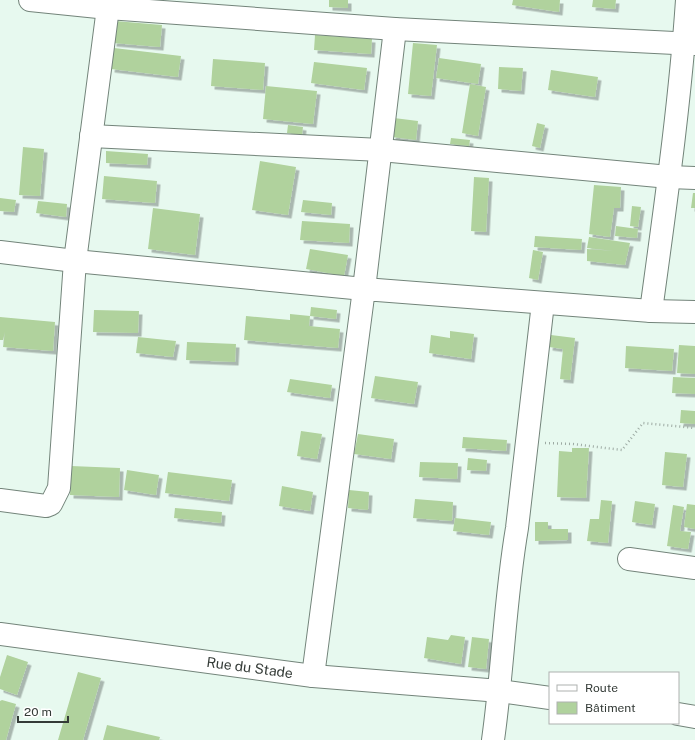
<svg xmlns="http://www.w3.org/2000/svg" width="695" height="740" font-family="'Public Sans',sans-serif">
  <style>
    .building { fill: #b0d29d; filter: url(#shadow) }
    .lines { fill: none; stroke-linecap: round; stroke-linejoin: round }
    .minor-casing { stroke: #73847a; stroke-width: 24 }
    .path { stroke: #9daaa3; stroke-width: 2.5; stroke-dasharray: 1 3; stroke-linecap: butt }
    .minor { stroke: #fff; stroke-width: 22 }
    .labels { text-anchor: middle; dominant-baseline: central; stroke-width: 4; stroke-linejoin: round; paint-order: stroke }
    .street-label { font-size: 14px; fill: #343b37; stroke: #fff }
  </style>
  <defs>
    <filter id="shadow"><feDropShadow dx="3.5" dy="3.5" stdDeviation="0" flood-color="#0004"/></filter>
  </defs>
  <rect width="100%" height="100%" fill="#e7f9ef"/>
  <path class="building" d="M329 0H348V8L329 7Z
    M513 0H560L559 12 512 5Z
    M593 0H616L615 9 592 7Z
    M115 21 162 25 160 47 113 43Z
    M315 35 372 39 371 54 314 50Z
    M413 43 437 45 431 96 408 94Z
    M114 48 181 56 178 77 111 69Z
    M439 58 481 64 478 84 436 78Z
    M213 59 265 63 263 90 211 86Z
    M314 62 367 68 364 90 311 83Z
    M499 67 523 68 521 91 498 89Z
    M551 70 598 77 595 97 548 90Z
    M470 84 486 87 478 136 462 133Z
    M266 86 317 91 313 124 263 119Z
    M394 118 418 121 416 140 392 137Z
    M537 123 545 125 540 148 532 146Z
    M288 125 303 127 302 135 287 133Z
    M451 138 470 140 469 146 450 144Z
    M23 147 44 149 40 196 19 195Z
    M106 151 148 154 147 165 106 163Z
    M260 161 296 167 288 215 252 210Z
    M104 176 157 181 155 203 102 199Z
    M474 177 489 178 486 232 471 231Z
    M594 185 621 187 620 208H614L610 237 589 234Z
    M693 193H695V208H691Z
    M0 198 16 200 14 212 0 211Z
    M303 200 332 203 331 215 301 212Z
    M38 201 67 204 66 217 36 213Z
    M632 206 641 207 638 227 630 226Z
    M153 208 200 214 195 255 148 249Z
    M302 221 350 224 349 243 300 240Z
    M616 226 638 229 637 238 615 236Z
    M535 236 582 239 581 250 534 247Z
    M589 237 630 243 625 265 587 261V249L614 251 587 248Z
    M310 249 348 255 344 276 306 269Z
    M533 250 543 252 538 280 529 278Z
    M311 307 337 310 336 319 310 316Z
    M94 310 139 311 138 333 93 332Z
    M290 314 310 316 309 326 340 329 338 348 244 340 246 316 290 320Z
    M0 317 55 322 53 351 3 347 5 332 3 340H0Z
    M450 331 474 334 471 359 429 353 431 335 450 338Z
    M551 335 575 338 570 380 560 379 563 349 549 347Z
    M138 337 176 341 173 357 136 353Z
    M187 342 236 344 235 362 186 360Z
    M679 345 695 346V374L677 373Z
    M626 346 674 349 672 371 625 368Z
    M375 376 418 382 414 404 371 398Z
    M673 377 695 378V394L672 393Z
    M290 379 332 385 330 398 287 392Z
    M681 410 695 411V424L680 423Z
    M301 431 322 434 317 459 297 456Z
    M358 434 394 439 391 459 354 454Z
    M463 437 507 440 506 451 462 448Z
    M572 448H589L586 498 557 497 559 451 572 452Z
    M665 452 687 454 683 487 662 485Z
    M468 458 487 460 486 471 467 470Z
    M420 462 458 463 457 479 419 477Z
    M71 466 120 468 119 497 70 495Z
    M127 470 159 475 156 495 124 490Z
    M168 472 232 480 229 501 165 493Z
    M282 486 313 492 310 511 279 506Z
    M349 490 369 492 368 510 348 508Z
    M415 499 453 502 452 521 413 518Z
    M601 500 612 501 608 543 587 541 590 519H599Z
    M635 501 655 504 652 525 632 522Z
    M687 504 695 505V529L684 527Z
    M673 505 684 507 680 531 691 532 688 549 667 546Z
    M175 508 222 512 221 523 174 518Z
    M455 518 491 522 489 535 453 531Z
    M535 522H548V529H568V540L535 541Z
    M451 635 465 637 461 664 424 658 427 637 448 640Z
    M472 637 489 639 486 669 468 667Z
    M7 655 28 662 17 695 0 689V677Z
    M78 672 101 678 83 740H58Z
    M2 700 16 704 6 740H0V701Z
    M107 725 160 737 159 740H103Z"/>
  <g class="lines">
    <g class="minor-casing">
      <g id="minor">
        <path d="M30 0 108 8 395 29 695 44"/>
        <path d="M91 136 381 150 669 177 695 178"/>
        <path d="M0 252 75 261 364 289 395 29"/>
        <path d="M651 311C665 208 680 104 687 0"/>
        <path d="M0 500 46 506 51 504 59 488 75 261 109 0"/>
        <path d="M629 559 695 568"/>
        <path id="s1" d="M0 634 313 676 500 691 550 698"/>
        <path d="M313 676 364 289 651 311 695 312"/>
        <path d="M678 714 695 717"/>
        <path d="M493 740C503 669 505 598 517 528L543 303"/>
      </g>
    </g>
    <path class="path" d="M545 443 573 444 622 450 643 423 695 428"/>
    <use href="#minor" class="minor"/>
  </g>
  <g class="labels">
    <g class="street-label">
      <text stroke="none"><textPath href="#s1" startOffset="252">Rue du Stade</textPath></text>
    </g>
  </g>
  <rect x="549" y="672" width="130" height="52" fill="#ffffff" stroke="#aeb1af"/>
  <rect x="557" y="685" width="20" height="6" fill="#ffffff" stroke="#aeb1af"/>
  <text x="585" y="692" font-size="12" fill="#343b37">Route</text>
  <rect x="557" y="702" width="20" height="12" fill="#b0d29d" stroke="#aeb1af"/>
  <text x="585" y="712" font-size="12" fill="#343b37">Bâtiment</text>
  <path d="M18 716v6h50v-6" fill="none" stroke="#343b37" stroke-width="2"/>
  <text x="24" y="716" font-size="12" fill="#343b37" stroke="#ffffff" stroke-width="3" paint-order="stroke">20 m</text>
</svg>
